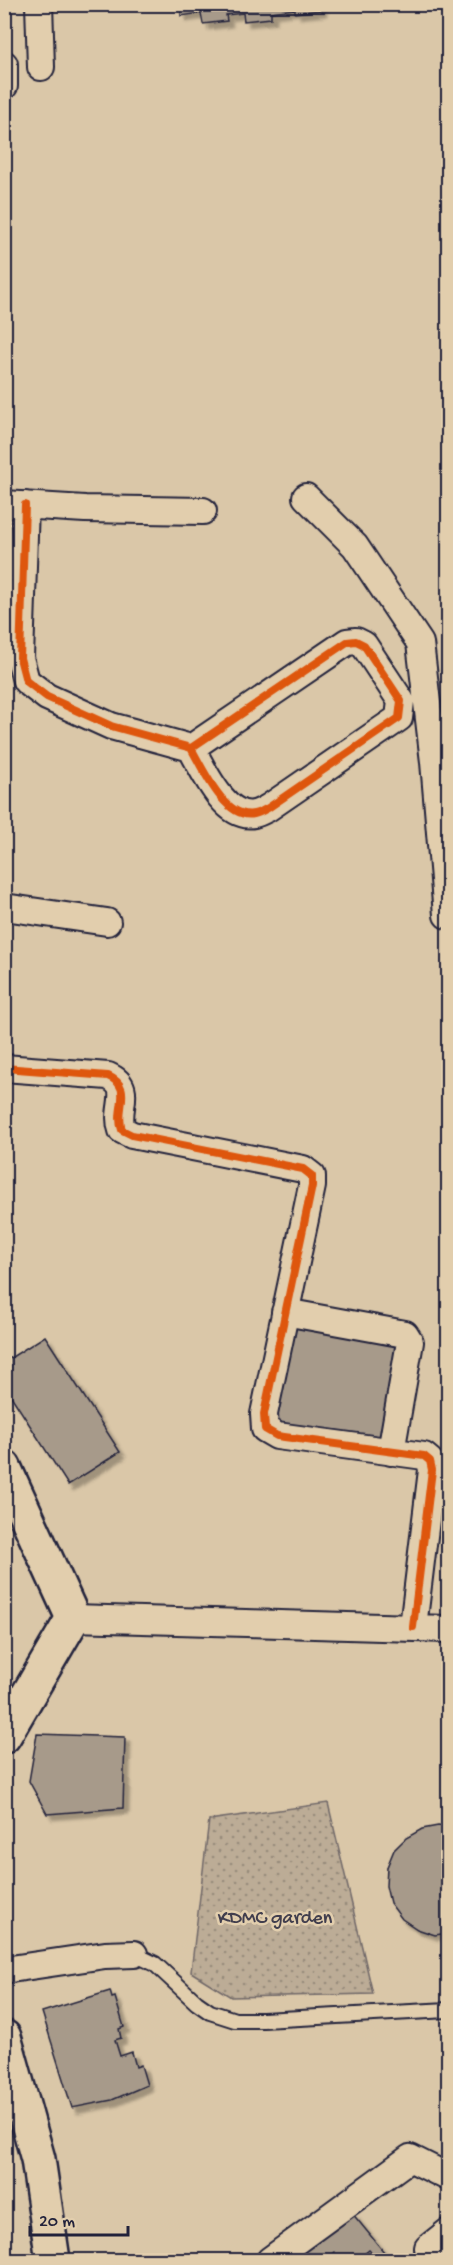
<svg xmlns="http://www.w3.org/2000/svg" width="453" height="2265" font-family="'Gochi Hand',sans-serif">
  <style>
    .garden { fill: url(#garden-dots); stroke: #6f6768; stroke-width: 1.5 }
    .building { fill: #a79a8a; stroke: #22223b; stroke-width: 1.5; filter: url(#shadow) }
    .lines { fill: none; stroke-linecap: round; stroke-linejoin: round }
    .service-casing { stroke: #22223b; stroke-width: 18 }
    .minor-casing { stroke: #22223b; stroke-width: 30 }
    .tertiary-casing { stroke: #22223b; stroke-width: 38 }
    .service { stroke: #e2cead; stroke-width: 14 }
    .minor { stroke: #e2cead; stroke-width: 26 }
    .tertiary { stroke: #e2cead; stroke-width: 33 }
    .cycleway-casing { stroke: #e2cead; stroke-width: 11 }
    .cycleway { stroke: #de560e; stroke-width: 8 }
    .labels { text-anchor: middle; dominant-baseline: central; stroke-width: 5; stroke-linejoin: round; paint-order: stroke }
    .park-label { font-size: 20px; fill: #413e4d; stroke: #e2cead }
  </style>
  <defs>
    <pattern id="garden-dots" width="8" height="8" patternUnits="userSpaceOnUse" patternTransform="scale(1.5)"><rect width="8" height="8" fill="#bcac96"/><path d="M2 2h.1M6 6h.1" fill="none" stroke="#988c7c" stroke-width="1.8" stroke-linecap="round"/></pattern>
    <filter id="shadow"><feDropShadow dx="5.5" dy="5.5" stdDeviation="1.5" flood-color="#0004"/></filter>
  </defs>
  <rect width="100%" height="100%" fill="#dac7a8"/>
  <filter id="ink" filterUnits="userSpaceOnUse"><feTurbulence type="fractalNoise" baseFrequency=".0167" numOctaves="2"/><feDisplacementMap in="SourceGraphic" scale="12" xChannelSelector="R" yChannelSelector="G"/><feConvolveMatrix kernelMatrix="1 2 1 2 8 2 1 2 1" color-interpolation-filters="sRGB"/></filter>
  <g filter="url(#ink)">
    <path class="garden" d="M328 1803 373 1994 231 1997 191 1972 209 1820Z"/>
    <path class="building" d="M180 4H321V10L295 13V9L271 12V18L244 21 243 13 226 15 227 21 203 24 201 13 181 16Z
      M293 1322 403 1343 384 1447 273 1426Z
      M45 1336 120 1452 68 1485 4 1385V1362Z
      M37 1734 125 1737 123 1808 47 1814 29 1781Z
      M438 1826 448 1827V1933L435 1935 417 1929 402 1919 390 1903 386 1886 387 1867 394 1850 406 1838 422 1829Z
      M110 1991 112 1998 115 1997 124 2027 119 2029 121 2038 115 2040 120 2056 132 2052 136 2067 141 2065 147 2085 112 2100 72 2108 42 2012Z
      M352 2213 389 2258 386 2260H379L369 2250 357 2260H341L334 2252 325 2260H292L285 2252Z
      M166 2254 167 2260H112Z"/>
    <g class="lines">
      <g class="service-casing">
        <path id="service" d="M134 1954 155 1964 197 2003 210 2012 235 2020H263L448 2010"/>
      </g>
      <g class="minor-casing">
        <path id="minor" d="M39 4 41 67
          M4 64V86
          M306 497 355 546 420 643 434 762 447 915 448 914
          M4 504 85 509 203 511
          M25 505 20 658 26 681 47 697 111 726 191 748C203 769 225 820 254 814 259 813 264 810 268 808L399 718 401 701 364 645 356 641 347 642 191 748
          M4 907 107 922
          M4 1068 108 1076C135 1088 114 1108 122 1130L132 1135 303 1169 312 1176V1186L264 1414 265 1429 277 1436 424 1456 430 1461 432 1470 413 1627
          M285 1312 405 1334 410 1342 391 1452
          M73 1618 448 1629
          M4 1970 105 1955 134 1954
          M428 2248 448 2232
          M270 2260 410 2158 448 2177"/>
      </g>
      <g class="tertiary-casing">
        <path id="tertiary" d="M4 1467 73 1618 4 1736
          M4 2037 38 2159 53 2260"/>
      </g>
      <use href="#service" class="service"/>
      <use href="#minor" class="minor"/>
      <use href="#tertiary" class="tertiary"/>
      <g class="cycleway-casing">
        <path id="cycleway" d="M25 505 20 658 26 681 47 697 111 726 191 748C203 769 225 820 254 814 259 813 264 810 268 808L399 718 401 701 364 645 356 641 347 642 191 748
          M4 1068 108 1076C135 1088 114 1108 122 1130L132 1135 303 1169 312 1176V1186L264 1414 265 1429 277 1436 424 1456 430 1461 432 1470 413 1627"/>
      </g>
      <use href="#cycleway" class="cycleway"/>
    </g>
  </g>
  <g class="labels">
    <g class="park-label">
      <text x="275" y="1919">KDMC garden</text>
    </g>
  </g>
  <rect width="453" height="2265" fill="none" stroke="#e2cead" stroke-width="24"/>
  <rect x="12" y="12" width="429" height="2241" fill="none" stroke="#22223b" stroke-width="2" filter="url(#ink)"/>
  <path d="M30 2226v9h98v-9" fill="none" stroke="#22223b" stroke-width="3"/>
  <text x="39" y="2226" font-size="18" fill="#22223b" stroke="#e2cead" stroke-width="4.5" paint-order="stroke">20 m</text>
</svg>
